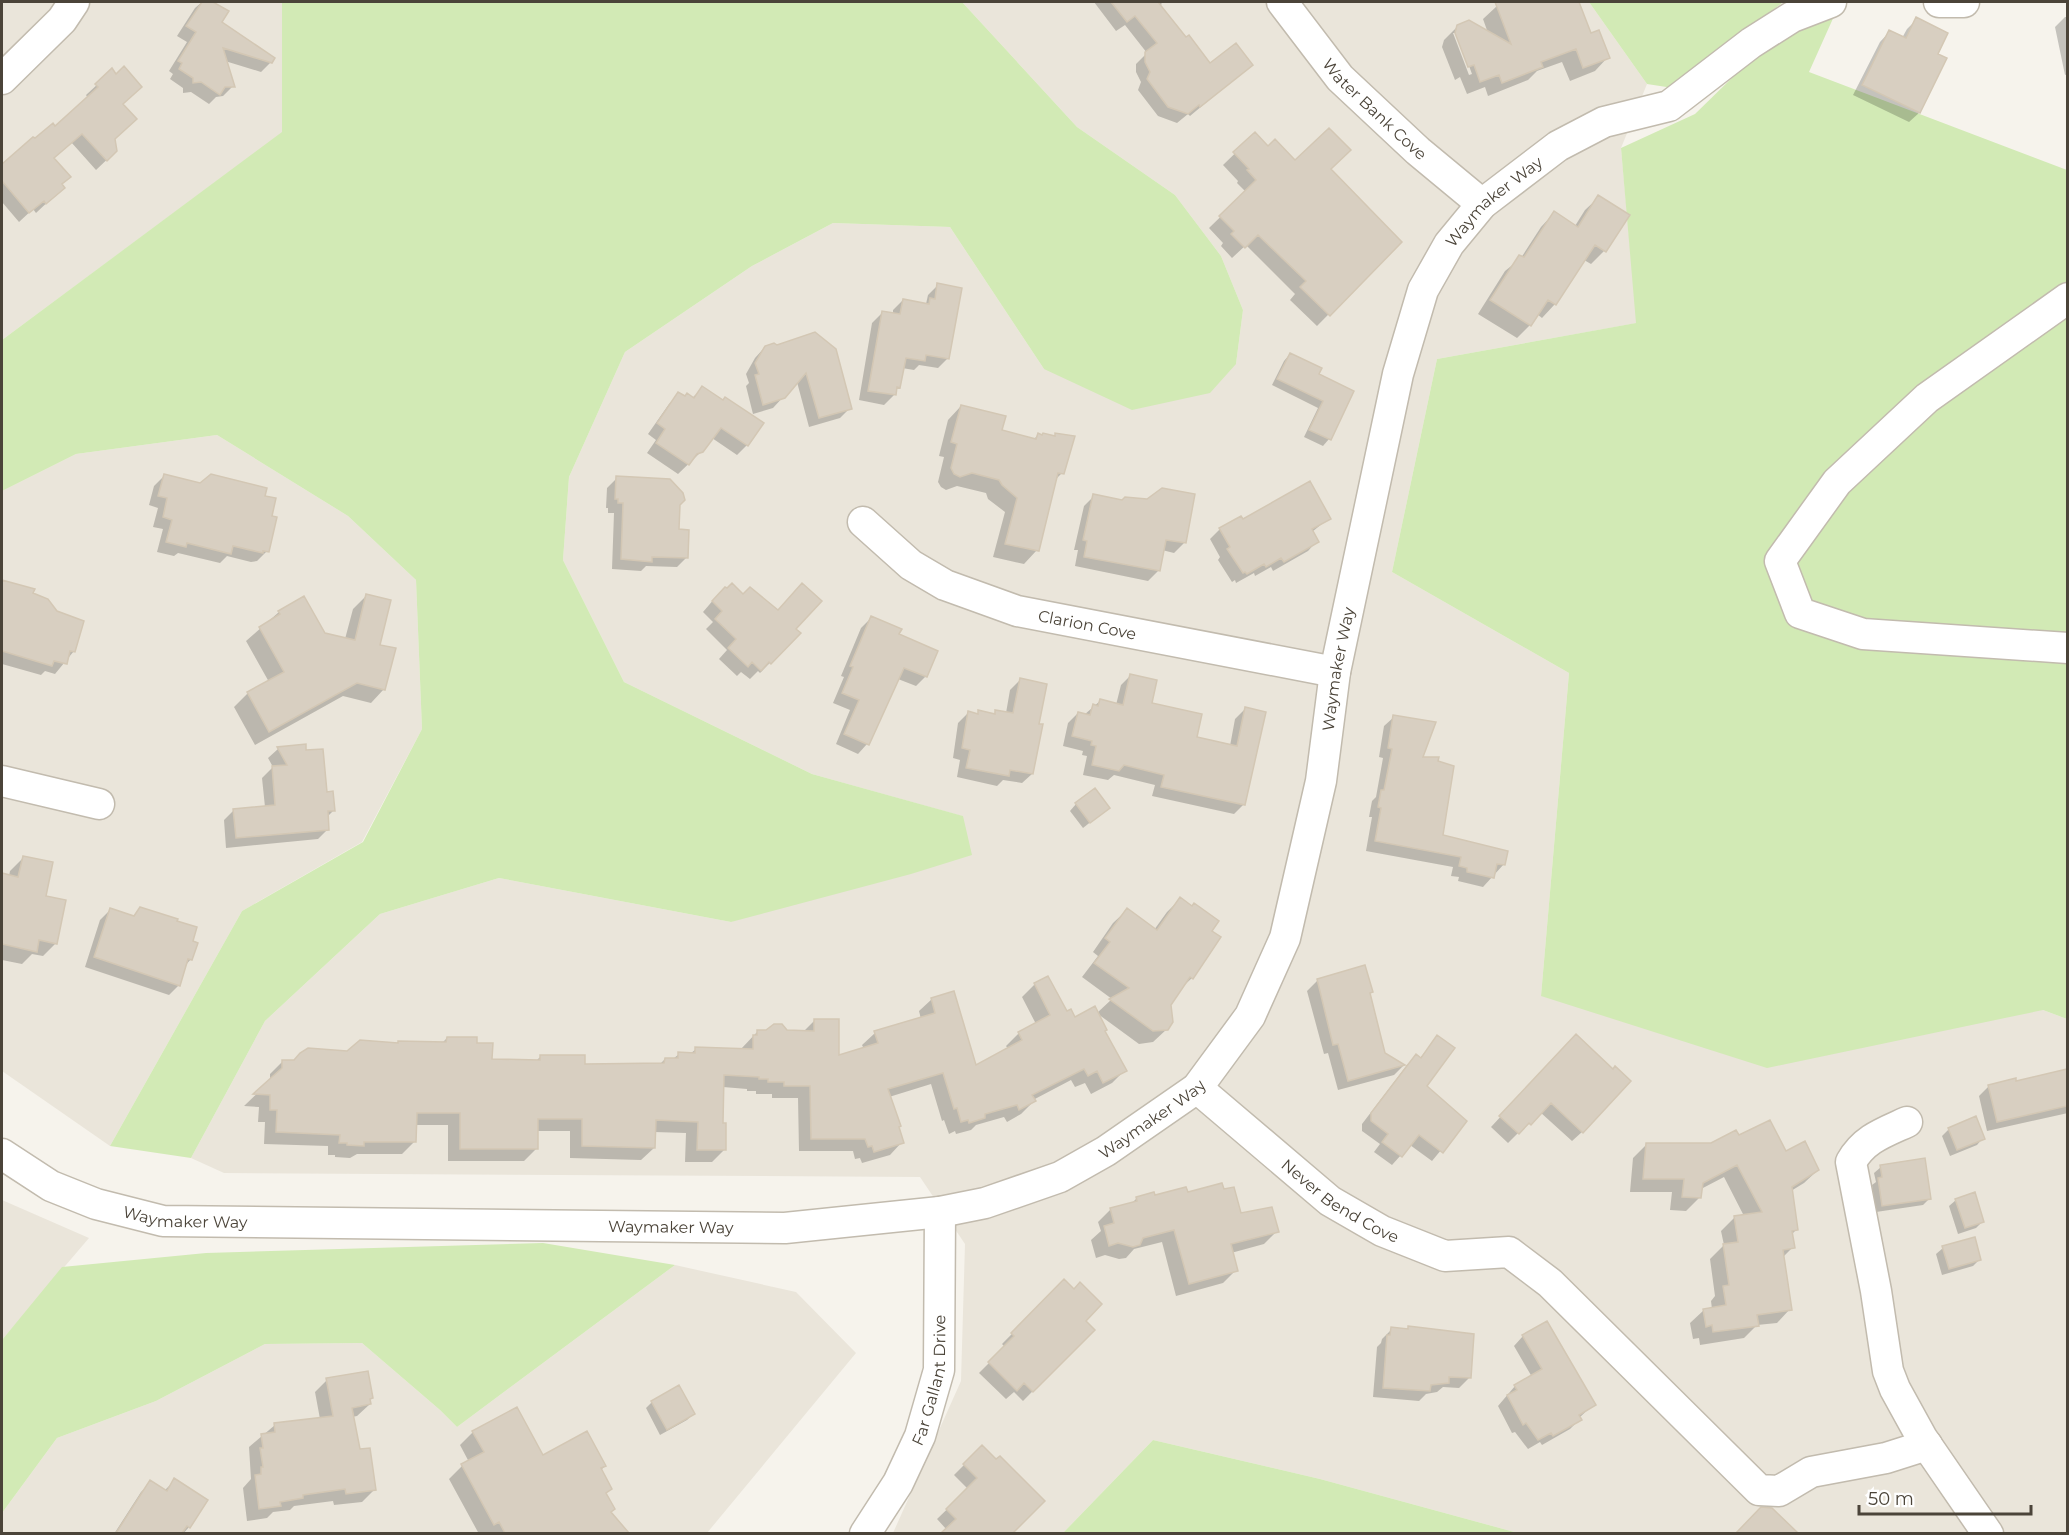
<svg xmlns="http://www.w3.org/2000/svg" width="2069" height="1535" font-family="Montserrat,sans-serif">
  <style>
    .residential { fill: #eae5da }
    .green { fill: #d2eab5 }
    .shadow { fill: #0003; fill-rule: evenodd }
    .building { fill: #d8cfc1; stroke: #d3c7b4; stroke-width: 1.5 }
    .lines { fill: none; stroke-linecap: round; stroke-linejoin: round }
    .minor-casing { stroke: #c2bbae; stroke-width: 33 }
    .minor { stroke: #fff; stroke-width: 30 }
    .labels { text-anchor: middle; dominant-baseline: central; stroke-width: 4.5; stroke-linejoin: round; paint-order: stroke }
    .street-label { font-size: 16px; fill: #4b4439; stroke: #fff }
  </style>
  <rect width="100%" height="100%" fill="#f6f3ec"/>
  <path class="residential" d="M2 2H282L283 132 2 340Z
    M962 2H1589L1647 84 1621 148 1637 323 1437 359 1392 572 1569 673 1541 996 2043 1010 2067 1019V1533H1518L1320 1479 1153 1440 1063 1533H893L961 1381 965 1244 920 1177 224 1173 191 1158 265 1021 380 914 499 878 731 922 962 816 812 774 624 682 563 560 569 477 625 352 752 266 833 223 950 227 1044 369 1236 364 1243 310 1221 256 1175 195 1077 127Z
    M217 435 348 516 416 580 422 729 362 842 242 911 110 1146 2 1071V491L76 454Z
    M2 1200 89 1238 2 1340Z
    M675 1265 796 1292 856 1353 707 1533 2 1534V1513L57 1438 156 1401 265 1344 362 1343 440 1410 457 1427Z"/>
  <path class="green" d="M282 2H962L1077 127 1175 195 1221 256 1243 310 1236 364 1210 393 1132 410 1044 369 950 227 833 223 752 266 625 352 569 477 563 560 624 682 812 774 963 816 972 855 911 874 731 922 499 878 380 914 265 1021 191 1158 110 1146 242 911 363 842 422 729 416 580 348 516 217 435 76 454 2 491V340L282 132Z
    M1589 2H1787L1782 3 1673 88 1647 84Z
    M1835 14 1809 72 2067 170V1019L2043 1010 1767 1068 1541 996 1569 673 1392 572 1437 359 1636 323 1621 148 1695 114 1780 31Z
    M543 1243 675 1265 457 1427 440 1410 362 1343 265 1344 156 1401 57 1438 2 1513V1340L62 1267 206 1253Z
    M1153 1440 1320 1479 1518 1533H1063Z"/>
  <path class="shadow" d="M202 2H210L227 12 220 22 271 62 261 72 225 61 233 86 223 96 216 97 209 104 191 92 183 93V88L170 79 173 74 169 71 187 42 177 36 195 8Z
    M1094 2H1160L1162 4 1159 6 1209 65H1251L1190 116 1188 114 1177 123 1158 116 1138 90 1141 82 1136 72V64L1147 53 1125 25 1116 31Z
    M1508 2H1577L1590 35 1608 57 1595 71 1570 81 1562 62 1537 71 1528 80 1488 96 1485 87 1467 94 1460 77 1455 80 1442 47 1444 40 1458 26 1488 33 1483 19 1497 6ZM1453 33H1457L1472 74 1469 75Z
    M2065 17H2068V74L2065 75 2055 27Z
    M1917 19 1936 54 1919 113 1909 122 1853 95 1880 42 1889 32 1902 38 1907 29Z
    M112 71 121 104 114 139 116 151 96 170 71 142 53 158 61 185 53 197 36 213 33 209 19 222 2 202V166L33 139 35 140 55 128 88 98 86 95Z
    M1255 134 1268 148 1295 163 1329 170 1400 242 1317 326 1290 300 1295 294 1246 245 1232 258 1221 246 1223 243 1209 228 1246 192 1237 183 1238 181 1223 165Z
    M1599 197 1627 215 1604 251 1591 264 1584 260 1555 304 1542 318 1537 314 1530 325 1517 338 1478 314 1505 271 1521 258 1541 227 1554 213 1575 226 1585 210Z
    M938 285 948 358 938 368 919 365 914 370 902 368 898 387 894 395 884 405 859 400 872 323 882 313 893 314V310L903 300 926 304 928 295Z
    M774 345 850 408 840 418 809 427 797 382 773 408 753 414 746 386 749 383 746 374 755 358 765 347Z
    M1290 354 1317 375 1352 392 1329 439 1323 446 1304 437 1318 408 1272 385 1284 361Z
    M703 388 762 424 747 445 737 455 712 438 702 451 678 474 647 453 656 440 648 434 669 404 679 394 684 398H692Z
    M961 406 1000 432 1033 440 1038 435 1053 437 1056 434 1062 473 1054 481 1037 550 1024 564 993 557 1005 512 988 499 986 493 957 486 946 490 941 487 938 482 944 457 939 456 948 420Z
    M164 476 263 497 267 551 257 561 251 562 227 556 220 563 178 553 174 556 157 552 163 529 153 527 158 508 149 505 154 486Z
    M617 478 678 505 677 531 687 557 677 567 646 566 641 571 612 569 614 513H608V508H606L607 488Z
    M1094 496 1184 543 1174 553 1162 550 1158 571 1148 581 1075 566 1078 550H1074L1084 506Z
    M1329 518 1312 532 1317 541 1308 551 1273 571 1271 567 1255 576 1254 573 1236 583 1235 580 1232 582 1218 560 1220 557 1210 539 1220 529Z
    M2 581 33 591 32 594 74 651 55 674 45 671 41 675 2 664Z
    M366 596 378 646 384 689 371 703 343 696 255 745 234 707 247 694 269 682 246 641 279 612 324 634 345 639 353 609Z
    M743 596 799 633 760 673 758 671 750 679 741 672 737 676 719 659 727 650 706 629 713 622 703 612 715 598Z
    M871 618 897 635 926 676 916 686 898 679 867 744 858 754 836 744 850 710 833 703 844 677 841 676 861 628Z
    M1131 675 1150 704 1195 738 1230 746 1235 719 1245 709 1244 804 1234 814 1152 796 1155 785 1114 775 1108 780 1083 775 1087 756 1082 755 1083 751 1063 746 1068 723 1078 713 1084 715 1100 701 1116 705 1121 685Z
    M1020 680 1037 725 1032 774 1022 783 1003 780 997 786 957 777 960 760 953 758 958 723 968 713 976 715 979 712 993 715 996 711 1006 713 1010 690Z
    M1394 717 1420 758 1441 836 1504 864 1483 887 1458 881 1459 877 1451 876 1453 867 1366 851 1372 817H1369L1372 801 1376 797 1383 758 1379 757 1384 726Z
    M304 746 305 752 333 811 327 817 328 829 318 839 226 848 224 820 234 810 265 807 262 778 273 767 268 758 278 749Z
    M1076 804 1108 808 1083 828 1070 811Z
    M23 858 44 897 56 943 43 956 32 954 22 964 2 960V875L9 876 10 871Z
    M1180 899 1210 931 1192 978 1178 991 1169 1004 1167 1029 1153 1042 1139 1044 1098 1014 1104 1031 1125 1070 1112 1083 1091 1094 1085 1083 1075 1087 1071 1080 1033 1100 1034 1101 1021 1114 1007 1122 1004 1117 976 1125 971 1130 956 1134 955 1131 949 1134 944 1120 942 1121 931 1084 889 1097 902 1142 890 1155 862 1163 860 1158 855 1159 853 1151H799L798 1098H772V1094H756V1091H747V1089L723 1087 722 1124 724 1150 712 1162H685L686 1133 654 1132V1148L641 1160 570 1158V1131H537V1148L524 1161H448V1125H415V1141L402 1154H357L350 1158 335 1157V1155H328V1146L264 1144 265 1122H258L259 1107 244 1106 270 1081V1074L283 1061 293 1062 397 1044 442 1043 447 1038 476 1045 491 1061H536L541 1056 583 1066 660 1064 665 1059H673L679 1054H690L696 1049H741L758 1031 803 1032 815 1020 837 1057 864 1049 862 1045 875 1033 921 1019 919 1011 932 999 975 1068 1009 1050 1006 1046 1019 1033 1036 1024 1022 997 1035 984 1075 1019 1097 1013 1112 999 1082 977 1098 956 1093 952 1113 923 1127 910 1154 930 1167 912Z
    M140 909 191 942V959L185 966 179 985 169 995 85 967 100 920 110 910 133 917Z
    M1364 967 1371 992 1369 994 1384 1054 1403 1066 1394 1075 1338 1090 1328 1053 1324 1054 1307 991 1317 981Z
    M1438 1037 1425 1086 1465 1121 1432 1161 1410 1145 1392 1165 1374 1152 1380 1144 1362 1131V1124L1407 1065 1416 1056 1420 1058Z
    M1566 1046 1582 1132 1572 1141 1540 1112 1520 1133 1519 1132 1508 1143 1491 1127Z
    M2068 1071V1113L1987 1131 1979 1096 1989 1086 2015 1083Z
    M1949 1129 1983 1138 1977 1145 1950 1156 1942 1136Z
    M1739 1137 1785 1153 1818 1170 1804 1183 1791 1191 1797 1229 1791 1235 1793 1247 1783 1257 1790 1309 1777 1323 1757 1325 1744 1338 1700 1345 1699 1338 1693 1339 1690 1323 1704 1310 1712 1309 1711 1301 1715 1296 1710 1259 1724 1245 1721 1231 1735 1217 1744 1216 1724 1177 1701 1189 1700 1197 1686 1211 1670 1210 1672 1192H1630L1633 1158 1647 1144 1712 1145Z
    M1881 1167 1930 1198 1923 1205 1876 1212 1872 1185 1876 1182 1874 1173Z
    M1153 1194 1154 1197 1187 1194 1277 1231 1264 1244 1231 1253 1236 1270 1223 1283 1176 1296 1162 1242 1134 1249 1126 1258 1119 1259 1105 1255 1096 1258 1091 1240 1101 1231 1098 1222 1111 1209 1132 1203 1136 1199Z
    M1956 1200 1983 1221 1976 1228 1958 1234 1949 1206Z
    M1943 1248 1979 1260 1973 1266 1942 1275 1936 1254Z
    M1064 1281 1084 1321 1093 1330 1023 1401 1014 1392 1006 1399 979 1373 1005 1347 1002 1344Z
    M1409 1328 1469 1378 1459 1388 1443 1387 1437 1392 1426 1394 1419 1401 1373 1397 1377 1347 1381 1343 1382 1339 1392 1329 1407 1330Z
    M1523 1336 1594 1404 1579 1418 1580 1419 1570 1429 1542 1445 1540 1442 1528 1449 1515 1432 1512 1433 1498 1406 1515 1386 1532 1377 1514 1346Z
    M327 1380 369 1400 370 1404 357 1416 352 1417 359 1451 374 1490 362 1502 334 1505 333 1501 294 1506 290 1510 273 1512 267 1518 247 1521 243 1488 251 1479 249 1447 275 1425 320 1419 315 1392Z
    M652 1402 693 1414 687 1420 660 1435 646 1408Z
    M473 1432 542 1457 605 1466 601 1470 611 1489 605 1494 610 1512 627 1534H479L449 1479 462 1466 469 1462 460 1445Z
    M982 1447 1043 1501 1011 1534H944L947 1530 937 1519 968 1489 954 1475Z
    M175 1480 189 1527 183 1534H114L141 1492 151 1482 164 1491Z
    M1762 1509 1787 1525 1779 1534H1738Z"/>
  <path class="building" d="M202 2H213L229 11 222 22 275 58 272 63 223 48 235 87H225L220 95 201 82 193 83V78L179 69 182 63 178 61 196 32 186 26Z
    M1111 2H1158L1186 37 1189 35 1210 63 1236 43 1253 65 1200 107 1199 105 1188 114 1168 107 1147 79 1150 72 1145 62V52L1157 43 1135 16 1127 22Z
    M1495 2H1579L1591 33 1599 30 1610 58 1583 68 1576 49 1541 62 1543 67 1502 83 1499 75 1480 82 1474 65 1468 67 1455 33 1457 25 1469 20 1511 44Z
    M1916 17 1948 33 1938 54 1947 58 1920 113 1862 85 1889 30 1906 38Z
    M124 66 142 87 123 104 137 119 115 139 117 151 107 161 82 134 54 158 71 177 62 184 65 188 46 204 44 201 29 213 2 181V164L33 137 35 138 53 123 55 126 98 87 95 84 112 68 116 74Z
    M1329 128 1351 150 1331 169 1402 242 1330 316 1300 287 1306 281 1258 235 1245 248 1231 234 1234 231 1219 216 1256 180 1247 170 1249 169 1233 152 1255 132 1268 146 1275 139 1295 160Z
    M1598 195 1630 215 1606 252 1595 245 1556 305 1548 300 1531 326 1490 300 1519 255 1524 257 1554 211 1578 227Z
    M937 283 962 288 949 359 926 355 925 361 906 358 900 388 897 387 896 395 868 391 882 311 900 314 903 299 929 304 930 298 935 299Z
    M815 332 836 349 852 409 819 418 806 373 785 398 763 405 755 375 759 374 755 363 765 346 774 343 777 345Z
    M1290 353 1322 368 1319 374 1354 391 1331 440 1309 430 1323 401 1277 379Z
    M702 386 723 400 725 397 764 423 748 446 721 428 703 452 697 454 689 465 656 443 665 429 657 423 678 392 685 396 687 393 694 398Z
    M961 405 1006 416 1002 430 1036 439 1038 433 1042 435 1043 433 1055 436V433L1075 436 1064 474 1058 473 1039 551 1005 544 1017 498 1002 485 999 480 972 473 960 477 954 474 951 468 957 444 951 442Z
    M164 474 200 483 211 474 267 488 265 496 276 498 272 516 277 517 269 552 263 551V553L233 546 231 554 187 543 186 547 166 542 172 520 163 517 167 498 158 496Z
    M616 476 670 479 683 493 685 500 680 505 679 529 689 530 688 558 652 557V562L621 559 623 503H618V499H615Z
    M1310 481 1331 519 1312 529 1319 542 1284 562 1281 558 1266 567 1264 564 1247 574 1245 572 1243 573 1227 549 1230 547 1219 528 1241 516 1243 519Z
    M1162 488 1195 494 1186 543 1166 540 1160 571 1084 557 1087 541 1083 540 1093 494 1122 500 1125 497 1147 499Z
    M2 580 35 589 33 593 48 599 57 611 84 621 75 652 70 651 67 664 54 661 52 666 2 651Z
    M732 583 743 594 750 587 778 610 802 583 822 601 796 629 801 633 771 664 769 662 761 671 752 662 748 667 728 648 736 639 715 619 722 611 712 601 725 587 727 588Z
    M366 594 391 600 380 645 396 648 385 690 357 683 269 732 247 692 284 672 259 627 280 614 278 611 304 596 325 633 355 640Z
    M871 616 902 629 899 634 938 651 927 677 904 668 869 745 844 734 859 700 842 693 853 667 850 666Z
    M1130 674 1157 680 1152 703 1202 714 1197 737 1237 746 1245 707 1266 712 1245 805 1161 787 1164 775 1124 765 1119 771 1092 765 1096 746 1091 745 1092 741 1072 736 1078 712 1090 715 1093 704 1098 706 1100 699 1123 705Z
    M1020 678 1047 684 1039 724H1043L1033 774 1010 770 1009 776 966 768 970 750 962 748 968 711 978 714V710L995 714V710L1013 713Z
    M1393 715 1436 722 1423 757H1439L1438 761 1454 766 1443 835 1508 851 1505 865 1497 864 1494 878 1467 872V868L1459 866 1461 857 1375 841 1381 808 1378 807 1381 790H1384L1392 749 1388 748Z
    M306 744V750L323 749 327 792 333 791 335 811H328L329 830 236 838 233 809 275 805 272 766 287 765 277 747Z
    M1095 788 1110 808 1090 823 1075 803Z
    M23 856 53 862 46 896 66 900 57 944 39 940 37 952 2 944V873L18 877Z
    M1180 897 1192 906 1194 903 1219 921 1212 931 1221 937 1193 979 1190 977 1171 1005 1173 1022 1168 1030 1153 1031 1109 999 1129 988 1094 963 1110 942 1105 938 1127 908 1157 930Z
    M140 907 178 919 177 921 197 927 193 941 198 943 192 960 188 959 180 986 94 957 110 908 134 916Z
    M1365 965 1373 992 1370 993 1385 1053 1405 1065 1348 1081 1338 1044 1333 1045 1317 979Z
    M1048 976 1067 1011 1071 1009 1075 1017 1095 1006 1107 1030 1105 1031 1127 1071 1103 1083 1097 1071 1088 1076 1084 1069 1032 1095 1036 1101 1019 1110 1017 1105 985 1114V1118L969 1123 968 1120 961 1122 957 1108 954 1109 943 1073 888 1089 901 1126 899 1127 904 1143 874 1152 872 1146 868 1147 865 1139H811L810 1086H784V1082H768V1079H759V1077L724 1075 723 1123H726V1150H697L698 1122 656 1120 655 1148 582 1146V1119H538V1149H460V1113H417L416 1142H364V1146L347 1145V1143H339L340 1135 276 1132 277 1110H270V1095L253 1094 282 1068V1060H294L300 1053 308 1048 347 1051 360 1040 398 1043V1041L446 1042 447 1037H477V1043H493L492 1059 540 1060V1055H585V1064L664 1063 665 1058H678V1052L695 1053V1047L753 1049V1035H757V1030H766L774 1024H782L787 1030 814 1031V1019H839V1055L878 1043 874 1031 935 1013 931 998 954 991 976 1065 1022 1040 1018 1032 1050 1015 1034 983Z
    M1576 1034 1613 1069 1615 1066 1631 1081 1583 1133 1551 1103 1531 1125 1529 1123 1519 1134 1499 1116Z
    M1437 1035 1455 1048 1427 1086 1467 1121 1443 1153 1419 1135 1402 1157 1382 1142 1388 1134 1371 1121V1113L1416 1054 1421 1058Z
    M2067 1069V1106L1997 1122 1988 1085 2016 1078V1081Z
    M1976 1116 1985 1139 1957 1150 1948 1128Z
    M1770 1120 1786 1151 1805 1141 1819 1170 1792 1187 1798 1230 1792 1231 1795 1248 1783 1250 1792 1310 1757 1315 1759 1326 1713 1332 1712 1325 1706 1327 1703 1309 1726 1305 1723 1286 1729 1285 1723 1244 1738 1242 1734 1216 1762 1212 1737 1165 1703 1183 1701 1198 1682 1197 1684 1179H1643L1646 1143H1711L1736 1130 1739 1135Z
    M1925 1158 1931 1199 1882 1206 1878 1178 1882 1177 1880 1165Z
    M1222 1183 1224 1189 1234 1187 1241 1213 1272 1207 1279 1232 1231 1244 1238 1271 1189 1284 1174 1230 1143 1238 1140 1245 1133 1247 1118 1243 1109 1246 1104 1226 1114 1223 1110 1208 1137 1201 1136 1197 1154 1192 1155 1195 1186 1187 1188 1192Z
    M1975 1192 1984 1222 1965 1228 1955 1199Z
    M1975 1237 1981 1260 1949 1269 1942 1246Z
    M1064 1279 1074 1289 1080 1282 1102 1304 1086 1321 1095 1330 1033 1392 1024 1383 1017 1391 988 1362 1014 1336 1011 1333Z
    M1547 1321 1596 1405 1579 1415 1582 1420 1553 1436 1551 1433 1538 1440 1526 1423 1523 1425 1507 1395 1517 1390 1514 1385 1542 1369 1522 1335Z
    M1408 1326 1474 1334 1471 1378 1449 1377V1383L1431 1385 1430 1391 1383 1388 1387 1335H1390L1391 1327 1408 1329Z
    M368 1371 373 1398 370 1399 371 1404 352 1408 360 1449 370 1448 376 1490 346 1494 345 1489 303 1495V1498L280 1502 281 1506 259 1509 255 1475 261 1474V1467H263L260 1448H263L261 1434 275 1432 274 1423 333 1416 326 1378Z
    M679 1385 695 1414 667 1430 651 1401Z
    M517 1407 543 1455 587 1431 606 1466 601 1468 612 1489 606 1493 615 1509 611 1512 629 1533H505L499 1522 494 1525 461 1464 484 1452 472 1431Z
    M982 1445 996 1459 1000 1456 1045 1501 1013 1533H941L956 1519 946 1509 977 1478 963 1464Z
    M174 1478 208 1500 190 1528 187 1526 182 1533H116L150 1480 167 1491Z
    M1761 1507 1772 1508 1798 1533H1736Z"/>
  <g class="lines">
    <g class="minor-casing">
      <g id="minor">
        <path id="s1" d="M1282 2 1340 78 1418 151 1482 204"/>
        <path d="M1939 2H1964"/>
        <path d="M2 79 62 20 74 2"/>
        <path d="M2068 298 1927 398 1837 482 1780 561 1800 613 1863 634 2068 648"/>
        <path id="s2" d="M863 522 911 565 945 585 1017 611 1335 672"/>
        <path d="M2 781 99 804"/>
        <path id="s3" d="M1197 1088 1330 1201 1382 1231 1445 1256 1509 1252 1550 1283 1759 1490 1779 1491 1811 1472 1886 1458 1927 1445"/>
        <path d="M1907 1122C1883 1133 1864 1139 1851 1162L1876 1291 1888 1371 1895 1389 1922 1438 1988 1534"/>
        <path id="s4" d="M2 1154 51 1186 96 1204 163 1221 785 1228 940 1212 985 1203 1060 1177 1106 1151 1197 1088 1250 1016 1285 938 1321 781 1335 672 1398 374 1423 290 1449 244 1482 204 1558 146 1604 122 1669 106 1751 43 1792 17 1831 2"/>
        <path id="s5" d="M865 1534 898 1483 920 1436 939 1370 940 1212"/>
      </g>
    </g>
    <use href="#minor" class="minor"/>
  </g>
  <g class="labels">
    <g class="street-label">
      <text stroke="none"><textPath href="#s1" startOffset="142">Water Bank Cove</textPath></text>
      <text stroke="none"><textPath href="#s4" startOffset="2196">Waymaker Way</textPath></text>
      <text stroke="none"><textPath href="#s2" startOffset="252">Clarion Cove</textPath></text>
      <text stroke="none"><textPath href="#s4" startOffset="1692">Waymaker Way</textPath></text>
      <text stroke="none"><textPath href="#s4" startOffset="1188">Waymaker Way</textPath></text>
      <text stroke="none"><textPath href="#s3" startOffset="183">Never Bend Cove</textPath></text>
      <text stroke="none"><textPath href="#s4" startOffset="198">Waymaker Way</textPath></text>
      <text stroke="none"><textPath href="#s4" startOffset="684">Waymaker Way</textPath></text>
      <text stroke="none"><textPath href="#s5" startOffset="170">Far Gallant Drive</textPath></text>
    </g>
  </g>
  <rect width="2069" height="1535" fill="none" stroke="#4b4439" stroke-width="6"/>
  <path d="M1859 1505v9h172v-9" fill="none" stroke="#4b4439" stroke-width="3"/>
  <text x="1868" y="1505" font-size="18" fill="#4b4439" stroke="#ffffff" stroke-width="4.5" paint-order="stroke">50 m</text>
</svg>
